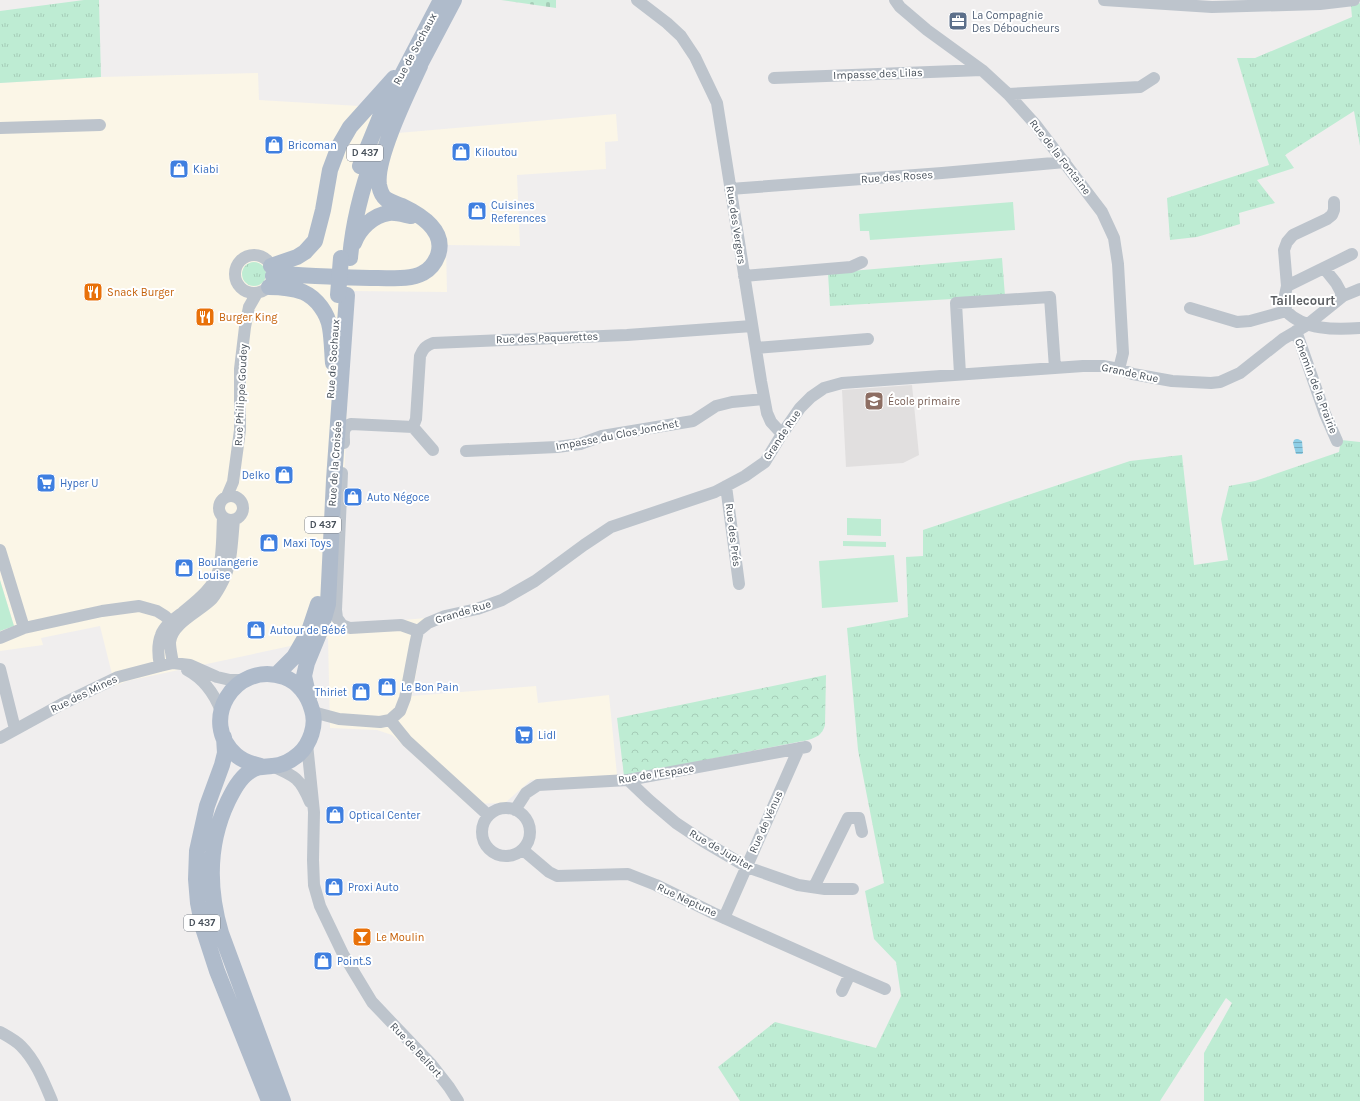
<svg xmlns="http://www.w3.org/2000/svg" width="1360" height="1101" font-family="Karla,sans-serif">
  <style>
    .commercial { fill: #fbf6e7 }
    .education { fill: #e1dfdf }
    .grass { fill: url(#grass-tufts) }
    .cemetery { fill: url(#cemetery-stones) }
    .park { fill: url(#park-crowns) }
    .garden { fill: #beecd3 }
    .water { fill: url(#water-rules) }
    .lines { fill: none; stroke-linecap: round; stroke-linejoin: round }
    .minor { stroke: #bdc4cc; stroke-width: 12 }
    .major { stroke: #afbbcb; stroke-width: 16 }
    .major-bridge { stroke: #afbbcb; stroke-width: 16 }
    .labels { text-anchor: middle; dominant-baseline: central; stroke-width: 4; stroke-linejoin: round; paint-order: stroke }
    .shield { fill: #fff; stroke: #7e848c; stroke-width: 1 }
    .shield-label { font-size: 10px; font-weight: bold; fill: #47505a }
    .service-label { font-size: 11px; fill: #4e5e75; stroke: #fff; text-anchor: start }
    .street-label { font-size: 11px; fill: #47505a; stroke: #fff }
    .shop-label { font-size: 11px; fill: #366cbe; stroke: #fff; text-anchor: start }
    .food-label { font-size: 11px; fill: #c56008; stroke: #fff; text-anchor: start }
    .education-label { font-size: 11px; fill: #785e54; stroke: #fff; text-anchor: start }
    .quarter-label { font-size: 13px; font-weight: bold; fill: #5b5e62; stroke: #fff }
  </style>
  <defs>
    <pattern id="grass-tufts" width="24" height="20" patternUnits="userSpaceOnUse"><rect width="24" height="20" fill="#beecd3"/><path d="M3 7l-1-3M5 7V3M7 7l1-3M15 17l-1-3M17 17v-4M19 17l1-3" fill="none" stroke="#a5ccb7"/></pattern>
    <pattern id="cemetery-stones" width="16" height="16" patternUnits="userSpaceOnUse"><rect width="16" height="16" fill="#beecd3"/><path d="M2 7V4a2 2 0 0 1 4 0v3zM10 15v-3a2 2 0 0 1 4 0v3z" fill="#a5ccb7"/></pattern>
    <pattern id="park-crowns" width="20" height="18" patternUnits="userSpaceOnUse"><rect width="20" height="18" fill="#beecd3"/><path d="M2 6a3 3 0 1 1 6 0M12 15a3 3 0 1 1 6 0" fill="none" stroke="#a5ccb7"/></pattern>
    <pattern id="water-rules" width="6" height="5" patternUnits="userSpaceOnUse"><rect width="6" height="5" fill="#8ecee6"/><path d="M0 2.5h6" fill="none" stroke="#76aabd"/></pattern>
  </defs>
  <rect width="100%" height="100%" fill="#f0eeee"/>
  <path class="commercial" d="M258 73 259 100 359 106 398 133 616 114 618 141 605 142 606 169 517 175 520 246 446 245 447 292 352 291 338 626 426 618 412 696 536 686 538 703 609 695 617 775 531 780 505 803 467 804 392 735 377 730 330 728 328 638 127 681 115 686 100 626 41 638 43 645 0 651V631L14 626 0 580V83L101 77Z"/>
  <path class="education" d="M912 385 919 455 903 463 846 467 842 390Z"/>
  <path class="grass" d="M84 0H99L101 77 0 83V11Z
    M1360 3V146L1354 111 1285 155 1294 168 1257 180 1275 203 1239 213 1240 224 1197 237 1170 240 1167 198 1269 165 1237 58H1255L1352 17 1351 6Z
    M1002 258 1005 296 830 306 828 273Z
    M242 274a12 12 0 1 1 24 0a12 12 0 1 1-24 0Z
    M1341 440 1360 442V1101H1204V1053L1232 1003 1226 998 1160 1101H740L718 1067 775 1022 876 1048 901 996 896 962 874 939 865 891 884 883 858 750 847 628 908 617 906 557 923 556V530L1130 461 1182 455 1194 565 1228 560 1221 519 1229 486 1255 481 1339 452Z"/>
  <path class="cemetery" d="M501 0H556V8Z"/>
  <path class="park" d="M826 675 825 725C822 735 817 737 808 740L624 776 617 718Z"/>
  <path class="garden" d="M1013 202 1015 230 870 240 869 231H860L859 214Z
    M847 518 881 519V536L847 535Z
    M843 541 886 542V547L843 546Z
    M894 555 898 602 822 608 819 561Z
    M0 580 14 626 0 631Z"/>
  <path class="water" d="M1296 439H1298L1302 441 1303 453 1302 454H1296L1293 443 1294 440Z"/>
  <g class="lines">
    <path class="minor" d="M637 0 667 23 681 36 695 57 717 103 761 381 767 413 771 422 782 434
      M895 0 900 7 927 30 982 70 1008 94 1035 124 1102 212 1114 238 1118 264 1123 353 1119 369
      M1104 0 1212 7 1320 4 1354 0
      M774 78 982 70
      M1008 94 1140 87 1154 78
      M0 128 100 125
      M730 189 942 173 1065 162
      M1334 202V210L1332 215 1327 219 1293 235 1287 242 1284 250 1287 286 1285 295 1286 311C1304 330 1335 330 1360 328
      M235 274a19 19 0 1 1 38 0a19 19 0 1 1-38 0Z
      M1324 268 1336 283 1343 296
      M744 276 851 267 862 262
      M1287 286 1352 254
      M1190 308 1237 322 1250 321 1286 311
      M1296 331 1325 414 1337 441
      M756 348 868 339
      M960 374 956 303 1050 297 1055 368
      M413 427 416 419 420 356C423 349 425 346 433 343L627 335 752 326
      M413 427 433 450
      M344 443C344 434 342 427 351 424L413 427
      M466 451 557 447 580 444 602 436 693 421 716 406 732 402 764 399
      M342 473 336 610 337 618 342 625 350 628 401 625 418 631
      M726 486 739 584
      M219 508a12 12 0 1 1 24 0a12 12 0 1 1-24 0Z
      M227 496 233 482 240 430V369L245 327 249 307 257 293
      M0 550 24 628 102 611 139 606 157 611 165 616 171 622
      M0 638 24 628
      M173 663C172 657 170 649 170 642 172 623 199 612 212 599 216 594 220 587 223 581 232 565 232 538 234 520
      M160 666C158 656 157 645 161 635 164 626 174 619 182 613 195 602 213 589 218 572 223 556 222 534 223 517
      M0 669 15 729
      M187 670C204 679 214 693 221 711
      M313 712 339 719 380 722 390 720 400 711 405 698 415 645 418 631 428 623 445 616 477 609 502 600 535 581 584 545 611 527 715 492 745 476 765 462 782 434 800 408 811 397 824 388 842 383 1083 366H1103L1119 369 1133 374 1172 381 1211 383 1220 382 1240 373 1283 339 1307 325 1343 296 1360 289
      M390 720 407 741 488 815
      M0 738 62 704 118 677 160 666 173 663 190 665 217 677 230 680H244
      M307 744 314 812 313 860 314 885 320 906 343 954 372 1002 431 1064 449 1087 458 1101
      M272 766C295 776 300 778 310 802
      M628 780 649 800 676 823 703 841 747 867 798 885 825 889H853
      M482 832a24 24 0 1 1 48 0a24 24 0 1 1-48 0Z
      M515 810 526 793 538 785 628 780 806 747
      M523 850 549 872 557 876 628 874 656 885 713 913 850 974
      M814 887 848 818H859L862 832
      M724 918 799 748
      M842 991 850 974 885 989
      M0 1032C7 1036 15 1040 21 1046 36 1061 44 1082 52 1101"/>
    <path class="major" d="M415 74 454 0
      M360 166 380 117 441 0
      M354 243C359 229 373 215 389 213 396 212 405 215 411 216
      M350 258C353 222 362 188 374 155
      M271 266 297 257 305 252 315 241 323 210 330 170 339 146 350 127 394 78
      M273 276 284 274C316 276 347 278 378 278 393 278 410 280 423 273 431 269 435 263 438 255 446 231 421 215 402 206 397 204 390 202 386 199 382 196 380 190 379 185 375 159 408 92 420 66
      M269 287C280 287 292 288 303 292 317 298 328 314 330 328 332 340 332 351 333 363
      M276 675 294 657 309 631 318 604
      M309 698 304 676 307 663 321 629 328 604 334 480 347 295
      M224 737 225 753 222 765 207 806 197 851 196 879 198 903 203 928 217 971 269 1101
      M261 766C252 764 243 761 236 755 198 722 234 660 284 677 298 682 308 695 312 710 317 725 310 744 299 754 291 761 282 766 272 766 262 767 258 766 249 772 239 779 233 791 228 801 208 843 208 889 221 933L283 1101"/>
    <path class="major-bridge" d="M338 295 341 258"/>
  </g>
  <defs>
    <g id="office-square" transform="scale(1)"><rect x="-9" y="-9" width="18" height="18" rx="4" fill="#5c6f8a" stroke="#fff"/><path d="M-6-3h4V-5.5h4V-3h4V5H-6ZM-1-4.5V-3h2v-1.5ZM-6 0V1H6V0Z" fill="#fff"/></g>
    <g id="shop-square" transform="scale(1)"><rect x="-9" y="-9" width="18" height="18" rx="4" fill="#3f7fe0" stroke="#fff"/><path d="M-5-2.5h2.3a2.7 3.5 0 0 1 5.4 0H5L5.5 6h-11ZM-1.5-2.5h3a1.5 2.3 0 0 0-3 0Z" fill="#fff"/></g>
    <g id="restaurant-square" transform="scale(1)"><rect x="-9" y="-9" width="18" height="18" rx="4" fill="#e8710a" stroke="#fff"/><path d="M-5-6h1v4h1v-4h1v4h1v-4h1v5L-1.5 .5V6h-2V.5L-5-1ZM5-6V6H3V1.5H1.5Q1.5-4 5-6Z" fill="#fff"/></g>
    <g id="school-square" transform="scale(1)"><rect x="-9" y="-9" width="18" height="18" rx="4" fill="#8d6e63" stroke="#fff"/><path d="M0-5L7-2L0 1L-7-2ZM-4 1L0 2.5L4 1V4Q0 6-4 4Z" fill="#fff"/></g>
    <g id="supermarket-square" transform="scale(1)"><rect x="-9" y="-9" width="18" height="18" rx="4" fill="#3f7fe0" stroke="#fff"/><path d="M-6-5.5h2.5l.6 2H6L4.5 2H-2.5L-4.4-4H-6ZM-1.5 3.2a1.3 1.3 0 1 0 .1 0ZM3 3.2a1.3 1.3 0 1 0 .1 0Z" fill="#fff"/></g>
    <g id="bar-square" transform="scale(1)"><rect x="-9" y="-9" width="18" height="18" rx="4" fill="#e8710a" stroke="#fff"/><path d="M-6-5H6L.8 .8V4.5H3.5V6h-7V4.5H-.8V.8Z" fill="#fff"/></g>
  </defs>
  <g fill-rule="evenodd">
    <use href="#office-square" x="958" y="21"/>
    <use href="#shop-square" x="274" y="145"/>
    <use href="#shop-square" x="461" y="152"/>
    <use href="#shop-square" x="179" y="169"/>
    <use href="#shop-square" x="477" y="211"/>
    <use href="#restaurant-square" x="93" y="292"/>
    <use href="#restaurant-square" x="205" y="317"/>
    <use href="#school-square" x="874" y="401"/>
    <use href="#shop-square" x="284" y="475"/>
    <use href="#supermarket-square" x="46" y="483"/>
    <use href="#shop-square" x="353" y="497"/>
    <use href="#shop-square" x="269" y="543"/>
    <use href="#shop-square" x="184" y="568"/>
    <use href="#shop-square" x="256" y="630"/>
    <use href="#shop-square" x="387" y="687"/>
    <use href="#shop-square" x="361" y="692"/>
    <use href="#supermarket-square" x="524" y="735"/>
    <use href="#shop-square" x="335" y="815"/>
    <use href="#shop-square" x="334" y="887"/>
    <use href="#bar-square" x="362" y="937"/>
    <use href="#shop-square" x="323" y="961"/>
  </g>
  <g class="labels">
    <g class="shield">
      <rect x="347" y="145" width="36" height="16" rx="3"/>
      <rect x="305" y="517" width="36" height="16" rx="3"/>
      <rect x="184" y="915" width="36" height="16" rx="3"/>
    </g>
    <g class="shield-label">
      <text x="365" y="153">D 437</text>
      <text x="323" y="525">D 437</text>
      <text x="202" y="923">D 437</text>
    </g>
    <g class="service-label">
      <text x="972" y="15">La Compagnie<tspan x="972" dy="13">Des Déboucheurs</tspan></text>
    </g>
    <g class="street-label">
      <text transform="translate(415 49) rotate(-62)">Rue de Sochaux</text>
      <text transform="translate(878 74) rotate(-2)">Impasse des Lilas</text>
      <text transform="translate(1060 157) rotate(52)">Rue de la Fontaine</text>
      <text transform="translate(897 177) rotate(-4)">Rue des Roses</text>
      <text transform="translate(736 225) rotate(81)">Rue des Vergers</text>
      <text transform="translate(547 338) rotate(-2)">Rue des Paquerettes</text>
      <text transform="translate(333 359) rotate(-86)">Rue de Sochaux</text>
      <text transform="translate(1130 373) rotate(12)">Grande Rue</text>
      <text transform="translate(1316 386) rotate(69)">Chemin de la Prairie</text>
      <text transform="translate(241 395) rotate(-87)">Rue Philippe Goudey</text>
      <text transform="translate(617 435) rotate(-11)">Impasse du Clos Jonchet</text>
      <text transform="translate(782 435) rotate(-56)">Grande Rue</text>
      <text transform="translate(335 464) rotate(-86)">Rue de la Croisée</text>
      <text transform="translate(733 535) rotate(83)">Rue des Prés</text>
      <text transform="translate(463 612) rotate(-17)">Grande Rue</text>
      <text transform="translate(84 694) rotate(-26)">Rue des Mines</text>
      <text transform="translate(656 774) rotate(-9)">Rue de l'Espace</text>
      <text transform="translate(766 822) rotate(-66)">Rue de Vénus</text>
      <text transform="translate(721 850) rotate(30)">Rue de Jupiter</text>
      <text transform="translate(687 900) rotate(25)">Rue Neptune</text>
      <text transform="translate(416 1050) rotate(47)">Rue de Belfort</text>
    </g>
    <g class="shop-label">
      <text x="288" y="145">Bricoman</text>
      <text x="475" y="152">Kiloutou</text>
      <text x="193" y="169">Kiabi</text>
      <text x="491" y="205">Cuisines<tspan x="491" dy="13">References</tspan></text>
      <text x="270" y="475" text-anchor="end">Delko</text>
      <text x="60" y="483">Hyper U</text>
      <text x="367" y="497">Auto Négoce</text>
      <text x="283" y="543">Maxi Toys</text>
      <text x="198" y="562">Boulangerie<tspan x="198" dy="13">Louise</tspan></text>
      <text x="270" y="630">Autour de Bébé</text>
      <text x="401" y="687">Le Bon Pain</text>
      <text x="347" y="692" text-anchor="end">Thiriet</text>
      <text x="538" y="735">Lidl</text>
      <text x="349" y="815">Optical Center</text>
      <text x="348" y="887">Proxi Auto</text>
      <text x="337" y="961">Point.S</text>
    </g>
    <g class="food-label">
      <text x="107" y="292">Snack Burger</text>
      <text x="219" y="317">Burger King</text>
      <text x="376" y="937">Le Moulin</text>
    </g>
    <g class="education-label">
      <text x="888" y="401">École primaire</text>
    </g>
    <g class="quarter-label">
      <text x="1303" y="300">Taillecourt</text>
    </g>
  </g>
</svg>
